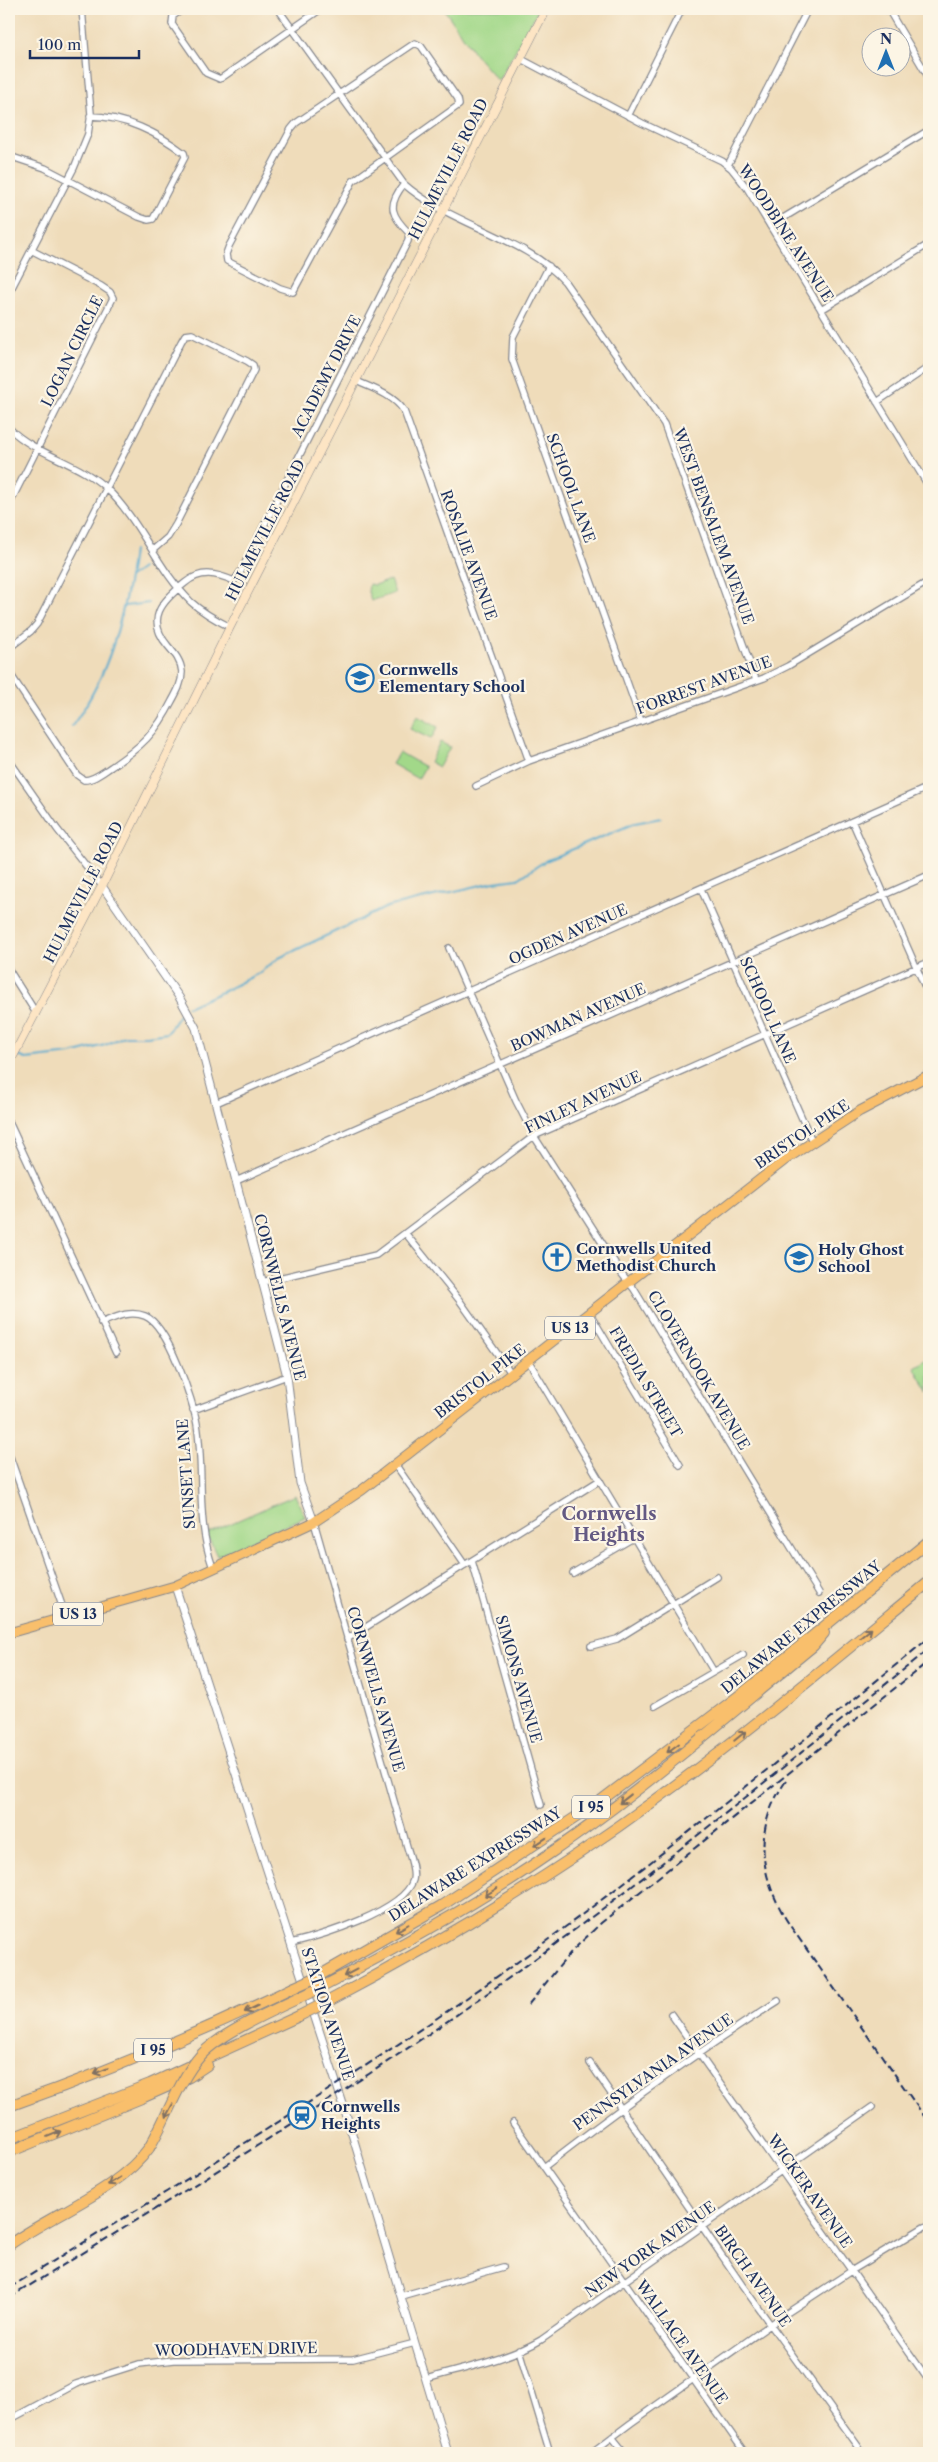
<svg xmlns="http://www.w3.org/2000/svg" width="938" height="2462" font-family="'Libre Caslon Text',serif">
  <style>
    .green { fill: #a2d889; stroke: #5e8474 }
    .lines { fill: none; stroke-linecap: round; stroke-linejoin: round }
    .stream { stroke: #51a9ce; stroke-width: 2 }
    .minor-casing { stroke: #85868c; stroke-width: 8 }
    .tertiary-casing { stroke: #85868c; stroke-width: 9 }
    .secondary-casing { stroke: #85868c; stroke-width: 9 }
    .primary-casing { stroke: #85868c; stroke-width: 11 }
    .motorway-casing { stroke: #85868c; stroke-width: 12 }
    .minor { stroke: #fff; stroke-width: 5.5 }
    .tertiary { stroke: #fff; stroke-width: 7 }
    .secondary { stroke: #fde5c4; stroke-width: 8 }
    .primary { stroke: #f9bf6c; stroke-width: 9 }
    .motorway { stroke: #f9bf6c; stroke-width: 10 }
    .rail { stroke: #1b2f5e; stroke-width: 2; stroke-dasharray: 8 4; stroke-linecap: butt }
    .motorway-bridge-casing { stroke: #85868c; stroke-width: 12; stroke-linecap: butt }
    .motorway-bridge { stroke: #f9bf6c; stroke-width: 10 }
    .oneway { stroke: #7f7064 }
    .labels { text-anchor: middle; dominant-baseline: central; stroke-width: 4.5; stroke-linejoin: round; paint-order: stroke }
    .shield { fill: #fcf5e5; stroke: #5e6a86; stroke-width: 1 }
    .shield-label { font-size: 14px; font-weight: bold; fill: #1b2f5e }
    .street-label { font-size: 15px; fill: #1b2f5e; stroke: #fcf5e5 }
    .poi-label { font-size: 15px; font-weight: bold; fill: #1b2f5e; stroke: #fcf5e5; text-anchor: start }
    .quarter-label { font-size: 18px; font-weight: bold; fill: #635983; stroke: #fcf5e5 }
  </style>
  <rect width="100%" height="100%" fill="#fcf5e5"/>
  <filter id="ink" filterUnits="userSpaceOnUse"><feTurbulence type="fractalNoise" baseFrequency=".02" numOctaves="2"/><feDisplacementMap in="SourceGraphic" scale="10" xChannelSelector="R" yChannelSelector="G"/><feConvolveMatrix kernelMatrix="1 2 1 2 8 2 1 2 1" color-interpolation-filters="sRGB"/></filter>
  <filter id="wash" filterUnits="userSpaceOnUse"><feTurbulence type="fractalNoise" baseFrequency=".0096" numOctaves="4" result="noise"/><feDisplacementMap in="SourceGraphic" scale="20" xChannelSelector="R" yChannelSelector="G"/><feGaussianBlur stdDeviation="1.12" result="paint"/><feColorMatrix in="noise" values="0 0 0 0 0 0 0 0 0 0 0 0 0 0 0 0 0 1.4 0 .05"/><feComposite in="paint" operator="in"/></filter>
  <g filter="url(#wash)">
    <rect width="100%" height="100%" fill="#efdcba"/>
    <path class="green" d="M444 9H539L498 81 477 57Z
      M390 580 395 593 371 601 368 592 369 584 375 585Z
      M417 716 438 727 431 739 410 729Z
      M440 742 450 747 439 767 430 762Z
      M399 752 425 767 418 779 392 764Z
      M929 1358V1392L914 1367Z
      M295 1495 305 1517 217 1556 207 1534Z"/>
    <g class="lines">
      <path class="stream" d="M130 577 142 568
        M125 606 149 603
        M72 726C110 675 125 613 133 551
        M187 1007 224 991 259 973 279 958 387 907 494 882 518 879 545 861 635 823 661 818
        M16 1055 26 1059 71 1054 105 1045 125 1036H147L167 1033 183 1009"/>
    </g>
  </g>
  <g filter="url(#ink)">
    <g class="lines">
      <g class="minor-casing">
        <path id="minor" d="M183 9 173 16 172 24 206 73 220 79 321 9
          M278 9 404 184C449 224 527 238 565 282L664 424 756 680
          M888 9 929 78
          M415 43 421 46 458 99 459 105 353 181 293 292 280 288 227 261 226 254 229 246 291 129 296 123Z
          M521 59 642 123 722 161 731 168 747 188 929 487
          M9 67H10
          M628 116 682 9
          M9 156 45 168 139 217 148 220 153 219 185 157 184 153C158 133 124 116 90 116
          M728 165 808 9
          M770 226 929 130
          M549 266 513 337 512 359 641 721
          M9 293 74 168 88 134 91 114 82 9
          M821 310 929 244
          M356 381C372 388 394 395 404 411L529 761
          M877 402 929 367
          M9 428C36 455 78 462 106 488 141 521 157 569 191 602 202 612 216 620 230 627
          M9 505 113 298 110 292 101 286 31 250
          M9 648 31 631 37 624 181 342 185 335 192 334 247 361 253 365 254 370 176 524 168 537 153 550
          M9 672 77 775 84 780C94 780 103 772 111 767 141 747 156 733 172 701 177 692 182 683 182 672 181 661 175 654 168 646 145 619 162 601 185 583 201 570 216 573 234 581L241 571 408 241 409 233C392 216 386 206 404 184
          M9 760 57 829 102 886
          M476 786 529 761 764 678 788 666 929 581
          M852 821 929 996
          M701 889 812 1141
          M449 948 516 1101 534 1136 622 1274 634 1289 819 1593
          M9 970 36 1013
          M216 1103 929 787
          M9 1122 116 1353
          M236 1181 929 875
          M406 1234 460 1301 511 1373
          M262 1282 376 1255 534 1136 929 962
          M589 1312 680 1465
          M101 1323C116 1317 130 1310 145 1316 168 1325 193 1401 197 1424 205 1475 195 1517 213 1568
          M528 1360 714 1672
          M193 1410 287 1376
          M9 1454 66 1617
          M395 1464 465 1565
          M472 1561 541 1805
          M573 1573 633 1538
          M347 1639 600 1480
          M591 1646 617 1639 717 1577
          M655 1706 743 1655
          M291 1943C320 1936 404 1911 413 1880 415 1871 411 1859 408 1850L314 1522
          M671 2014 929 2381
          M590 2063 742 2285 863 2453
          M513 2123 745 2453
          M544 2167C621 2107 696 2053 778 2001
          M401 2296 503 2267
          M519 2350 550 2453
          M426 2379C464 2368 507 2360 541 2340L872 2107
          M9 2420 76 2384 139 2364 173 2360 353 2359 415 2343
          M612 2437 625 2453
          M591 2453 631 2423 787 2313 851 2271 924 2227"/>
      </g>
      <g class="tertiary-casing">
        <path id="tertiary" d="M102 886 179 997 196 1028 287 1376 300 1483 314 1522
          M175 1586 343 2104 448 2453"/>
      </g>
      <g class="secondary-casing">
        <path id="secondary" d="M9 1064 102 886 230 627 546 9"/>
      </g>
      <g class="primary-casing">
        <path id="primary" d="M9 1633 175 1586 314 1522 362 1490 785 1160 860 1111 929 1075"/>
      </g>
      <g class="motorway-casing">
        <path id="motorway" d="M315 1978 441 1906 599 1802 744 1692 929 1541
          M324 1986C401 1946 477 1904 549 1854 642 1791 726 1717 813 1646L824 1633
          M325 2003C439 1943 550 1877 654 1801 749 1732 839 1656 929 1582
          M9 2106C106 2072 202 2032 295 1987
          M9 2139 150 2084 299 2016
          M9 2152 144 2097 189 2077 207 2065
          M9 2245C52 2214 119 2190 149 2148"/>
      </g>
      <use href="#minor" class="minor"/>
      <use href="#tertiary" class="tertiary"/>
      <use href="#secondary" class="secondary"/>
      <use href="#primary" class="primary"/>
      <use href="#motorway" class="motorway"/>
      <path class="rail" d="M786 1781C751 1830 760 1880 791 1927L929 2123
        M528 2005 571 1952 601 1923 929 1661
        M9 2288C167 2192 325 2096 478 1990 634 1881 781 1758 929 1638
        M9 2298C183 2192 359 2087 524 1967 663 1866 796 1757 929 1649"/>
      <g class="motorway-bridge-casing">
        <path id="motorway-bridge" d="M295 1987 315 1978
          M299 2016 325 2003
          M149 2148C167 2118 178 2081 201 2055 223 2030 292 2002 324 1986"/>
      </g>
      <use href="#motorway-bridge" class="motorway-bridge"/>
    </g>
    <defs><path id="oneway-shaft" d="M-6 0H5M1.5-3L5.5 0L1.5 3" fill="none" stroke-width="1.6" stroke-linecap="round" stroke-linejoin="round" transform="scale(1.25)"/></defs>
    <g class="oneway">
      <use href="#oneway-shaft" transform="translate(866 1633) rotate(-39)"/>
      <use href="#oneway-shaft" transform="translate(740 1736) rotate(-39)"/>
      <use href="#oneway-shaft" transform="translate(673 1748) rotate(143)"/>
      <use href="#oneway-shaft" transform="translate(625 1799) rotate(142)"/>
      <use href="#oneway-shaft" transform="translate(540 1842) rotate(147)"/>
      <use href="#oneway-shaft" transform="translate(491 1892) rotate(148)"/>
      <use href="#oneway-shaft" transform="translate(402 1928) rotate(150)"/>
      <use href="#oneway-shaft" transform="translate(350 1973) rotate(152)"/>
      <use href="#oneway-shaft" transform="translate(251 2009) rotate(154)"/>
      <use href="#oneway-shaft" transform="translate(101 2071) rotate(158)"/>
      <use href="#oneway-shaft" transform="translate(169 2111) rotate(118)"/>
      <use href="#oneway-shaft" transform="translate(54 2134) rotate(-22)"/>
      <use href="#oneway-shaft" transform="translate(114 2181) rotate(148)"/>
    </g>
  </g>
  <defs>
    <g id="school-ring" transform="scale(1.4375)"><circle r="9.5" fill="#fcf5e5" stroke="#1f6fb2" stroke-width="1.5"/><path d="M0-5L7-2L0 1L-7-2ZM-4 1L0 2.5L4 1V4Q0 6-4 4Z" fill="#1f6fb2"/></g>
    <g id="church-ring" transform="scale(1.4375)"><circle r="9.5" fill="#fcf5e5" stroke="#1f6fb2" stroke-width="1.5"/><path d="M-1.2-6h2.4v3.5h3.3v2.4h-3.3V6h-2.4V-.1h-3.3v-2.4h3.3Z" fill="#1f6fb2"/></g>
    <g id="station-ring" transform="scale(1.4375)"><circle r="9.5" fill="#fcf5e5" stroke="#1f6fb2" stroke-width="1.5"/><path d="M-3-6H3Q5-6 5-4V2Q5 4 3 4L4.5 6H3L1.5 4h-3L-3 6H-4.5L-3 4Q-5 4-5 2V-4Q-5-6-3-6ZM-3.5-4v3h7v-3ZM-3.5 1v1.5H-2V1ZM2 1v1.5H3.5V1Z" fill="#1f6fb2"/></g>
  </defs>
  <g fill-rule="evenodd">
    <use href="#school-ring" x="360" y="678"/>
    <use href="#church-ring" x="557" y="1257"/>
    <use href="#school-ring" x="799" y="1258"/>
    <use href="#station-ring" x="302" y="2115"/>
  </g>
  <g class="labels">
    <g class="shield">
      <rect x="545" y="1316.5" width="50" height="23" rx="4"/>
      <rect x="53" y="1602.5" width="50" height="23" rx="4"/>
      <rect x="572" y="1795.5" width="38" height="23" rx="4"/>
      <rect x="134" y="2038.5" width="38" height="23" rx="4"/>
    </g>
    <g class="shield-label">
      <text x="570" y="1328">US 13</text>
      <text x="78" y="1614">US 13</text>
      <text x="591" y="1807">I 95</text>
      <text x="153" y="2050">I 95</text>
    </g>
    <g class="street-label">
      <text transform="translate(448 169) rotate(-63)">HULMEVILLE ROAD</text>
      <text transform="translate(786 233) rotate(57)">WOODBINE AVENUE</text>
      <text transform="translate(72 351) rotate(-64)">LOGAN CIRCLE</text>
      <text transform="translate(326 376) rotate(-63)">ACADEMY DRIVE</text>
      <text transform="translate(571 488) rotate(70)">SCHOOL LANE</text>
      <text transform="translate(714 526) rotate(70)">WEST BENSALEM AVENUE</text>
      <text transform="translate(265 530) rotate(-63)">HULMEVILLE ROAD</text>
      <text transform="translate(469 555) rotate(70)">ROSALIE AVENUE</text>
      <text transform="translate(704 685) rotate(-20)">FORREST AVENUE</text>
      <text transform="translate(83 892) rotate(-63)">HULMEVILLE ROAD</text>
      <text transform="translate(568 934) rotate(-24)">OGDEN AVENUE</text>
      <text transform="translate(768 1010) rotate(66)">SCHOOL LANE</text>
      <text transform="translate(578 1017) rotate(-24)">BOWMAN AVENUE</text>
      <text transform="translate(583 1102) rotate(-25)">FINLEY AVENUE</text>
      <text transform="translate(802 1134) rotate(-34)">BRISTOL PIKE</text>
      <text transform="translate(280 1297) rotate(76)">CORNWELLS AVENUE</text>
      <text transform="translate(699 1370) rotate(59)">CLOVERNOOK AVENUE</text>
      <text transform="translate(480 1381) rotate(-38)">BRISTOL PIKE</text>
      <text transform="translate(646 1382) rotate(59)">FREDIA STREET</text>
      <text transform="translate(186 1474) rotate(-94)">SUNSET LANE</text>
      <text transform="translate(801 1627) rotate(-39)">DELAWARE EXPRESSWAY</text>
      <text transform="translate(519 1679) rotate(74)">SIMONS AVENUE</text>
      <text transform="translate(376 1689) rotate(74)">CORNWELLS AVENUE</text>
      <text transform="translate(475 1864) rotate(-32)">DELAWARE EXPRESSWAY</text>
      <text transform="translate(328 2014) rotate(72)">STATION AVENUE</text>
      <text transform="translate(653 2072) rotate(-35)">PENNSYLVANIA AVENUE</text>
      <text transform="translate(810 2191) rotate(55)">WICKER AVENUE</text>
      <text transform="translate(650 2249) rotate(-35)">NEW YORK AVENUE</text>
      <text transform="translate(753 2276) rotate(55)">BIRCH AVENUE</text>
      <text transform="translate(682 2342) rotate(55)">WALLACE AVENUE</text>
      <text transform="translate(236 2349) rotate(-1)">WOODHAVEN DRIVE</text>
    </g>
    <g class="poi-label">
      <text x="379" y="669">Cornwells<tspan x="379" dy="17">Elementary School</tspan></text>
      <text x="576" y="1248">Cornwells United<tspan x="576" dy="17">Methodist Church</tspan></text>
      <text x="818" y="1249">Holy Ghost<tspan x="818" dy="17">School</tspan></text>
      <text x="321" y="2106">Cornwells<tspan x="321" dy="17">Heights</tspan></text>
    </g>
    <g class="quarter-label">
      <text x="609" y="1514">Cornwells<tspan x="609" dy="21">Heights</tspan></text>
    </g>
  </g>
  <rect width="938" height="2462" fill="none" stroke="#fcf5e5" stroke-width="30"/>
  <g transform="translate(886 52)"><circle r="24" fill="#fcf5e5" stroke="#a2a6af"/>
  <path d="M0-4L9 19L0 12L-9 19Z" fill="#1f6fb2"/>
  <text y="-8" font-size="14" font-weight="bold" text-anchor="middle" fill="#1b2f5e">N</text>
  </g>
  <path d="M30 50v8h109v-8" fill="none" stroke="#1b2f5e" stroke-width="2.5"/>
  <text x="38" y="50" font-size="15" fill="#1b2f5e" stroke="#fcf5e5" stroke-width="4" paint-order="stroke">100 m</text>
</svg>
